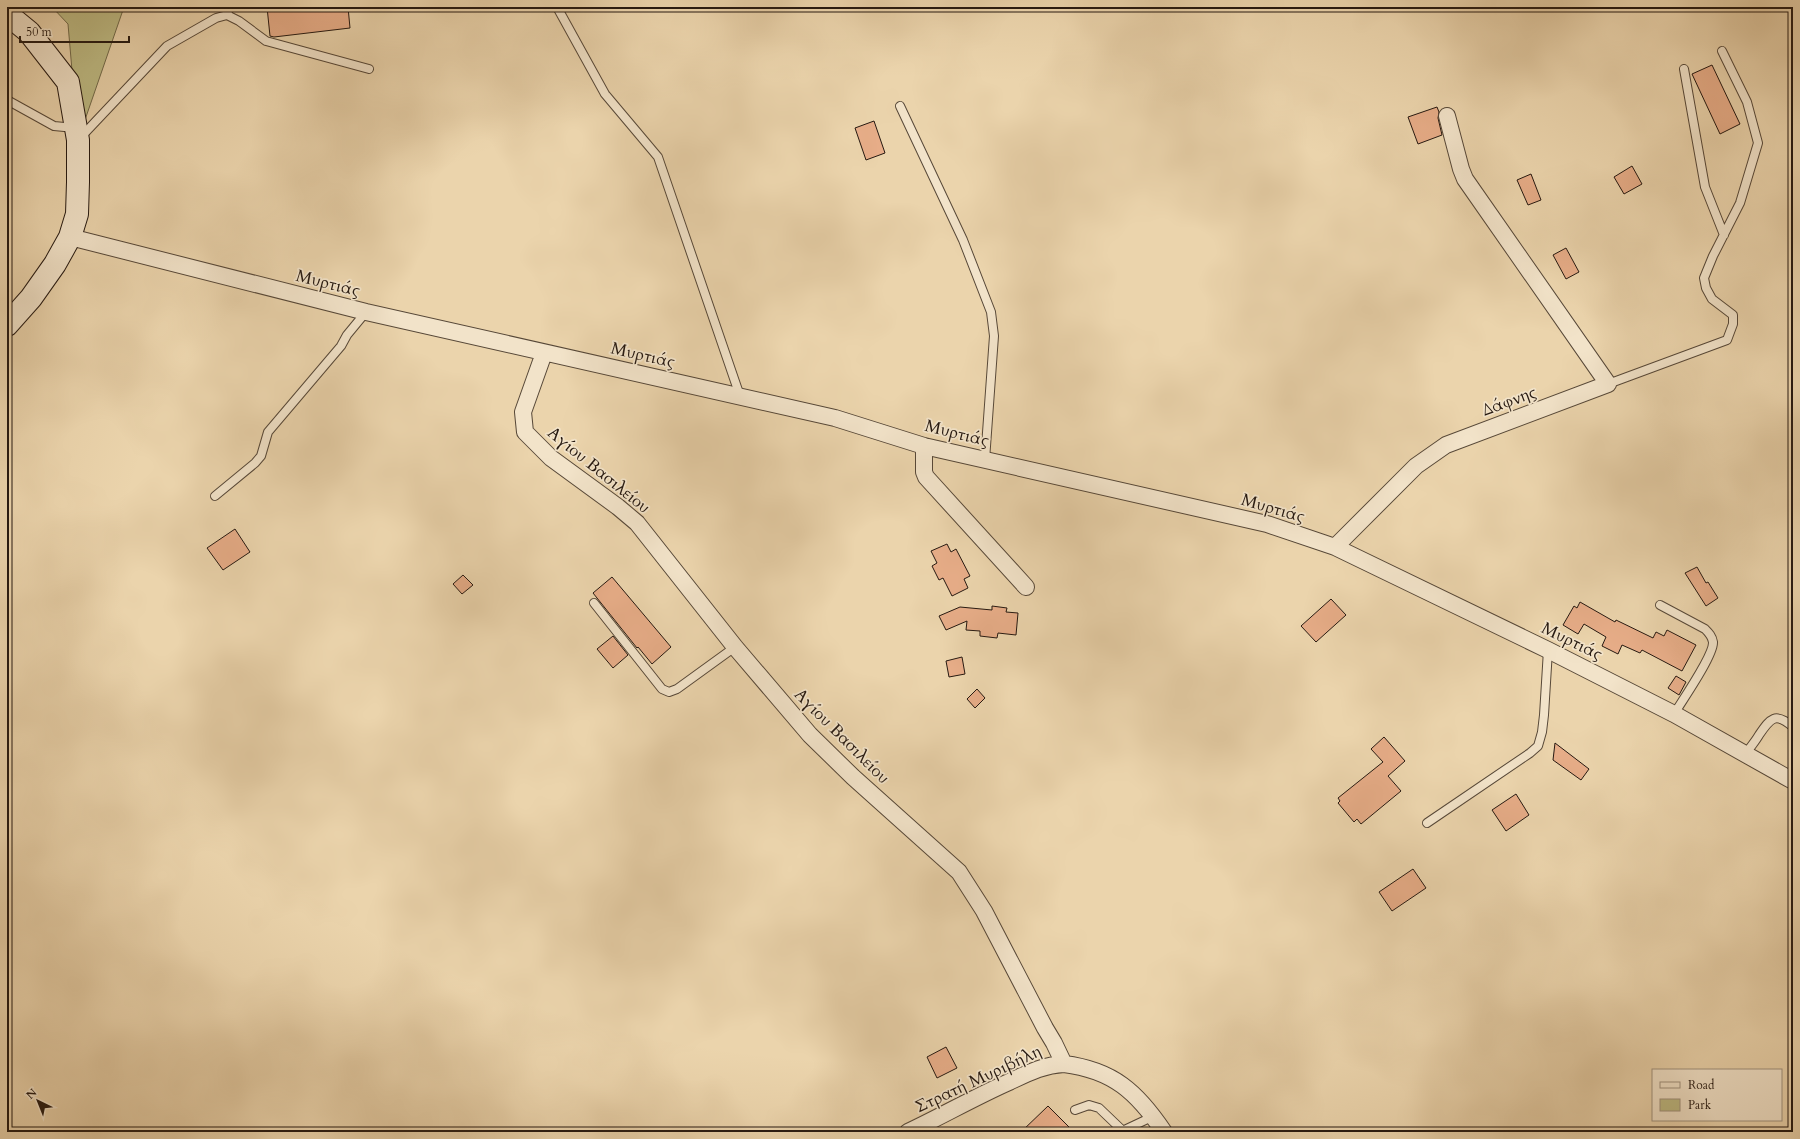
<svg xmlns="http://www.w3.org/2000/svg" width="1800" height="1139" font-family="Cardo,serif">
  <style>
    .green { fill: #bebb84; stroke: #726a4a }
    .building { fill: #e7ad88; stroke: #261911 }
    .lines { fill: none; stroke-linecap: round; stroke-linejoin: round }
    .lane-casing { stroke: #574838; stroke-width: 10 }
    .street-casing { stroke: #574838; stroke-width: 18 }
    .secondary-casing { stroke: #261911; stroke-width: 24 }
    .lane { stroke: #f2e3c9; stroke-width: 8 }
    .street { stroke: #f2e3c9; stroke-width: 16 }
    .secondary { stroke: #f2e3c9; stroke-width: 22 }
    .labels { text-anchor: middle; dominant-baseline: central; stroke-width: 3.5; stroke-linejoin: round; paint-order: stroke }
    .street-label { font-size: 17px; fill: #261911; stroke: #f2e3c9 }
  </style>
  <rect width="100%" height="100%" fill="#ebd4ac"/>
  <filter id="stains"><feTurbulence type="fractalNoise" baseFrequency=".005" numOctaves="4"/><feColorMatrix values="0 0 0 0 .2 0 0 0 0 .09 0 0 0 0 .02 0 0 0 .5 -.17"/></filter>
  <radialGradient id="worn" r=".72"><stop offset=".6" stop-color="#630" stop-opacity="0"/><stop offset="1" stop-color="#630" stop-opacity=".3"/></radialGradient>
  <path class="green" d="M52 7H124L78 140 68 24Z"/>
  <path class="building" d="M267 7H348L350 28 274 37 270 36Z
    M1712 65 1740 124 1720 134 1692 74Z
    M1437 107 1439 112 1438 118 1442 135 1418 144 1408 117Z
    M874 121 885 153 866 160 855 128Z
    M1632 166 1642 184 1624 194 1614 177Z
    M1531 174 1541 200 1528 205 1517 180Z
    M1566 248 1579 272 1566 279 1553 255Z
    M235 529 250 552 223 570 207 548Z
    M947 544 951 552 956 549 970 576 964 579 968 588 952 596 943 578 939 580 932 566 937 563 931 551Z
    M1697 567 1706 583 1708 582 1718 598 1706 606 1685 573Z
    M463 575 473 585 462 594 453 584Z
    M612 577 671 647 652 664 638 647 637 648 593 593Z
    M1331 599 1346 615 1316 642 1301 626Z
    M1580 602 1615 622 1616 620 1653 638 1656 632 1664 636 1667 630 1696 645 1682 671 1642 650 1640 653 1622 645 1618 654 1602 646 1606 637 1584 624 1578 634 1563 625 1574 606 1577 608Z
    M992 606 1007 608 1006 612 1018 613 1016 635 998 633 997 638 980 636V631L966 630 967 621 946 630 939 616 960 607 992 610Z
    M613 636 628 655 613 668 597 649Z
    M962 657 965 674 949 677 946 661Z
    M1676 676 1686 682 1679 695 1668 688Z
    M977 689 985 698 975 708 967 699Z
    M1384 737 1405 761 1388 776 1401 791 1361 824 1357 819 1354 822 1338 803 1340 801 1338 798 1383 762 1371 749Z
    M1555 743 1589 769 1581 780 1553 760Z
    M1516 794 1529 815 1506 831 1492 810Z
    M1413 869 1426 888 1392 911 1379 892Z
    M946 1047 957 1068 937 1078 927 1057Z
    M1048 1106 1074 1132H1021Z"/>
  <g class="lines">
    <g class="lane-casing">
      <path id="lane" d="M557 7 605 94 658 157 740 396
        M227 15 229 7
        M1684 69 1705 187 1724 235
        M7 100 54 126 75 128
        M900 106 963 240 991 312 994 336 985 460
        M80 138 167 46 216 18 227 15 239 21 266 41 369 69
        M1608 384 1727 340 1733 324V315L1712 299 1706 288 1704 278 1713 256 1740 203 1758 143 1747 102 1722 51
        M215 496 255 463 261 456 268 432 341 346 347 335 366 312
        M594 603 662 689 669 692 677 689 735 647
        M1660 605 1705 629C1709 633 1712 636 1713 642 1714 655 1682 701 1674 714
        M1746 754C1750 747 1755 742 1759 735 1770 719 1775 711 1793 727
        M1427 823 1530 753 1538 746 1542 732 1544 715 1548 650
        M1075 1110 1089 1105 1099 1108 1122 1130
        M1120 1132 1154 1116"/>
    </g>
    <g class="street-casing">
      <path id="street" d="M70 237 366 312 835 418 924 446 1267 524 1335 547 1548 650 1674 714 1793 781
        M544 353 523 412 525 432 551 458 618 507 637 523 735 647 810 735 853 777 959 872 984 911 1045 1028 1054 1043 1064 1064C1113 1070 1137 1092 1164 1132
        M924 446V472L926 477 1026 587
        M1335 547 1416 466 1446 445 1608 384 1465 179 1461 169 1447 116
        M908 1132C942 1116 975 1097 1009 1082 1028 1073 1043 1065 1064 1064"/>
    </g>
    <g class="secondary-casing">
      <path id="secondary" d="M7 14 29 32 68 82 78 140V182L77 214 70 237 55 264 31 298 7 325"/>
    </g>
    <use href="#lane" class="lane"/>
    <use href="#street" class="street"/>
    <use href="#secondary" class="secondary"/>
  </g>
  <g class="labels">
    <g class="street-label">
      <text transform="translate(328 283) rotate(14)">Μυρτιάς</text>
      <text transform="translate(643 355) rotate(13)">Μυρτιάς</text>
      <text transform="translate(1509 401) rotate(-20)">Δάφνης</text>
      <text transform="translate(957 433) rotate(14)">Μυρτιάς</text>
      <text transform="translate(599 470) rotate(39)">Αγίου Βασιλείου</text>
      <text transform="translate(1273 508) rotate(16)">Μυρτιάς</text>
      <text transform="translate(1572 641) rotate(26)">Μυρτιάς</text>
      <text transform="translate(842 736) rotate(45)">Αγίου Βασιλείου</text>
      <text transform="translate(978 1079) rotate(-25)">Στρατή Μυριβήλη</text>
    </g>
  </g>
  <rect width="1800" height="1139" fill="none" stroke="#ebd4ac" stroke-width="24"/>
  <rect x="8" y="8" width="1784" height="1123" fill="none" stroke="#261911" stroke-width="2"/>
  <rect x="12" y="12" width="1776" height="1115" fill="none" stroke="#261911"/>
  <rect x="1652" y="1069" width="130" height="52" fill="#f2e3c9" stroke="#a0927f"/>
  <rect x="1660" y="1082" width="20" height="6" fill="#f2e3c9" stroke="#a0927f"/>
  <text x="1688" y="1089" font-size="12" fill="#261911">Road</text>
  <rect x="1660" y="1099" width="20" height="12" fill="#bebb84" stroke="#a0927f"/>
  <text x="1688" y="1109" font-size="12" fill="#261911">Park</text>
  <g transform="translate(38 1101) rotate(317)" stroke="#f2e3c9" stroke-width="3" paint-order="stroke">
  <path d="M0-3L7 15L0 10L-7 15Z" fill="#261911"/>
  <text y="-6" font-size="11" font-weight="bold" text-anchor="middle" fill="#261911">N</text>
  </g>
  <path d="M20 36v6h109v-6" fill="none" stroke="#261911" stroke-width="2"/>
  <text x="26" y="36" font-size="12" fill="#261911" stroke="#f2e3c9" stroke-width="3" paint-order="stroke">50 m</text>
  <rect width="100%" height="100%" filter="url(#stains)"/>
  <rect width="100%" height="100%" fill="url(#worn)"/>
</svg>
